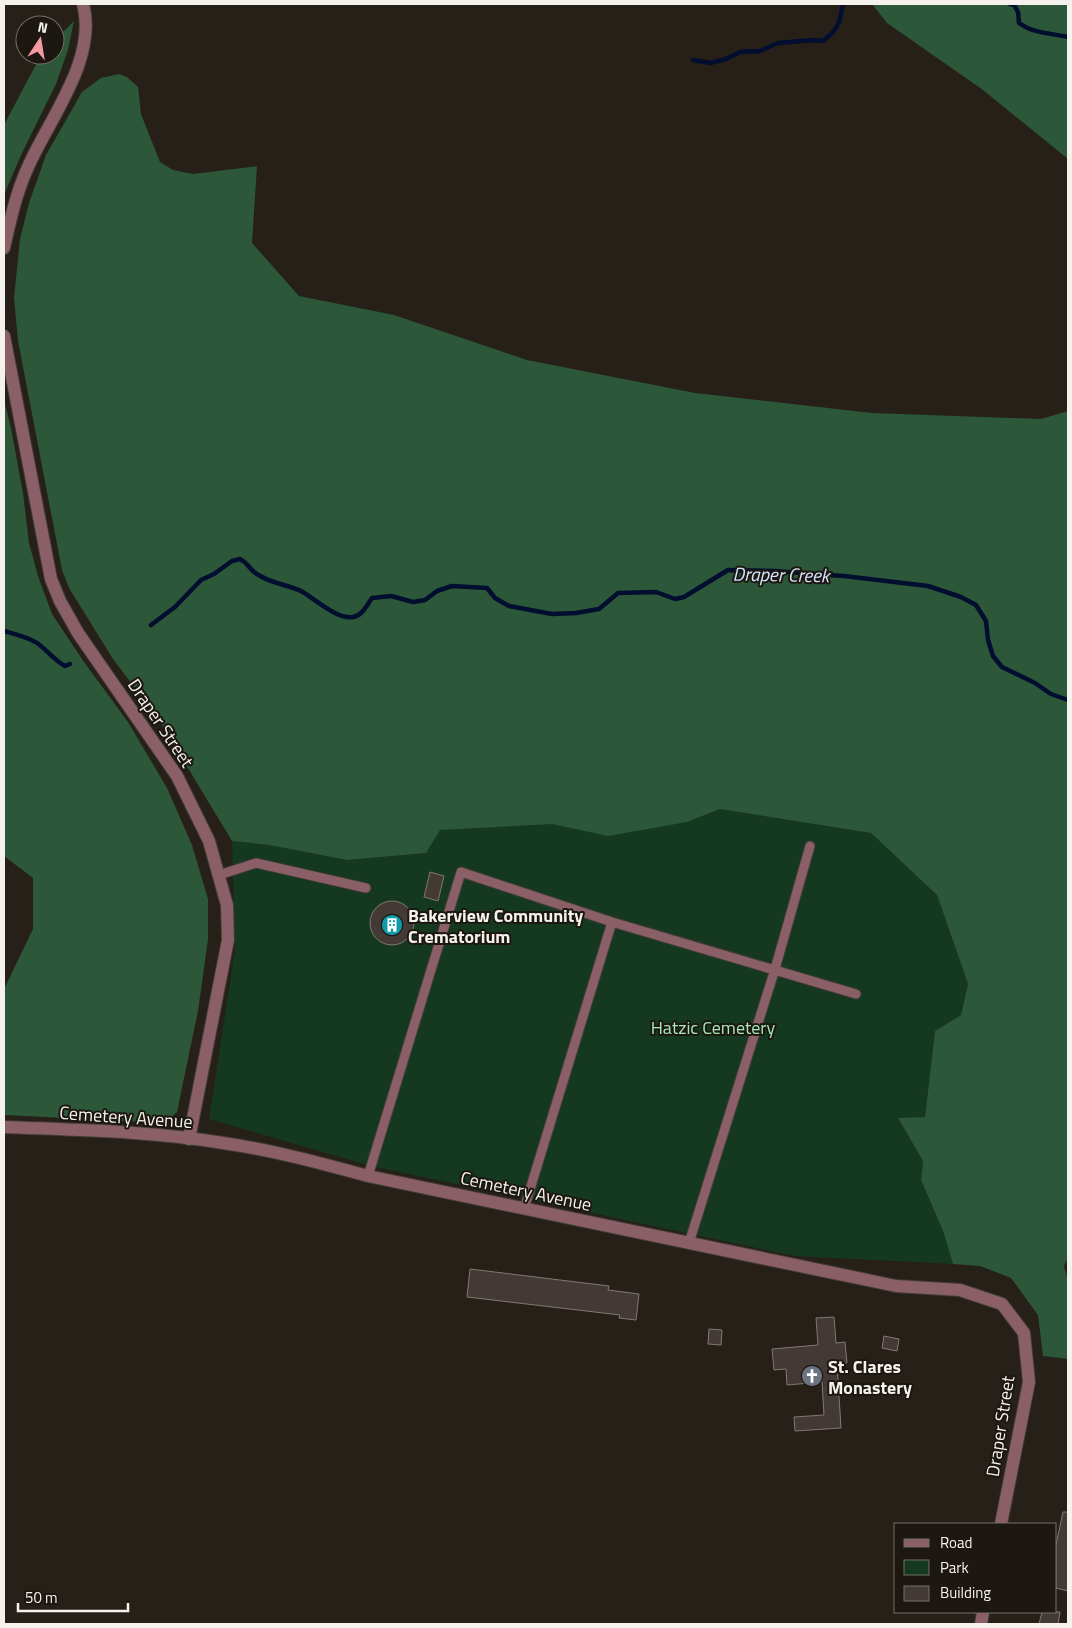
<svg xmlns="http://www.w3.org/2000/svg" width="1072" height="1628" font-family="'Titillium Web',sans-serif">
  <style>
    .green { fill: #143920 }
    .forest { fill: #2c5738 }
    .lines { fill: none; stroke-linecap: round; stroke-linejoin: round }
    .stream { stroke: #020e2f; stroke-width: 4.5 }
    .building { fill: #433a36; stroke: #837873 }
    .service-casing { stroke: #433d37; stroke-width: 11 }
    .minor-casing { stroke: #433d37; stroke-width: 14 }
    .service { stroke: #8b5f67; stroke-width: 9 }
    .minor { stroke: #8b5f67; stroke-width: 12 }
    .labels { text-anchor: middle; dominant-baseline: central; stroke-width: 4; stroke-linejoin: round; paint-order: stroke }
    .street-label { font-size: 18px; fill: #f5f1ec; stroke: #1c1710 }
    .poi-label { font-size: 18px; font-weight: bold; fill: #f5f1ec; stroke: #1c1710; text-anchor: start }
    .park-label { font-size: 18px; fill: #a5eab6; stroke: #1c1710 }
    .water-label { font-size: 19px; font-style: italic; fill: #d4e3fe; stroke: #1c1710 }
  </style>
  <rect width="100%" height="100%" fill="#262019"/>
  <path class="green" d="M720 809 871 833 937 895 968 984 961 1015 935 1031 925 1117 898 1119 923 1161 921 1180 943 1231 953 1264 795 1256 371 1166 209 1119 235 950 232 841 269 845 347 860 426 853 439 830 546 822H687Z"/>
  <path class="forest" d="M872 4H1068V159L983 90 887 23Z
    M74 21 68 50 56 84 22 153 4 195V125L41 55H55V40Z
    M119 74 127 77 138 87 141 114 160 162 173 170 193 174 257 166 252 243 299 296 394 315 527 360 695 393 872 413 1041 419 1068 411V1258L1064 1266 1068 1280V1359L1043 1356 1038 1315 1011 1278 980 1266 953 1264 943 1231 921 1180 923 1161 898 1118 925 1117 935 1031 961 1015 968 984 937 895 871 833 720 809 687 822 608 836 552 824 440 830 426 853 347 860 269 845 232 841 159 720 113 659 69 588 62 570 18 341 14 298 20 239 29 203 46 155 82 92 101 78Z
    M4 400 11 428 23 493 29 543 38 576 52 614 84 662 128 722 167 788 192 845 208 899V939L198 1011 177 1112 165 1123 4 1115V989L33 929V878L4 856Z"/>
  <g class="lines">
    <path class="stream" d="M1010 4 1014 5 1018 12 1019 23C1034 34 1051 33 1068 37
      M693 60 710 63 726 59 740 52 760 51 778 43 813 40 823 41C838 30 840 22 843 4
      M151 625 175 607 201 580 214 574 232 561 240 559C248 563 248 567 254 572 268 583 286 584 301 591 314 598 337 620 353 617 362 616 367 605 372 598L391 596 413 602 425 600 437 591 452 586 487 588 495 598 509 606 552 614 576 613 599 609 618 593 656 592 675 599 684 597 728 570 774 571 844 576 928 586 961 597 976 605 986 621 988 640 993 656 1002 667 1035 683 1051 694 1068 700
      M4 631C15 634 28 637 37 643 47 650 54 660 65 666L70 664"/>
  </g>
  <path class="building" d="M430 872 444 876 438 901 424 897Z
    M370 923a22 22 0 1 1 44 0a22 22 0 1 1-44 0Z
    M470 1269 609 1286 608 1290 639 1294 636 1320 619 1318 620 1315 467 1297Z
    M834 1317 836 1343 845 1342 847 1363 837 1364 841 1428 795 1431 794 1417 824 1415 822 1382 787 1385 786 1369 774 1370 772 1349 818 1345 816 1318Z
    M709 1329 722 1330 721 1345 708 1344Z
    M884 1336 899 1339 897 1351 882 1348Z
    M1063 1512H1068V1591L1056 1588V1545Z
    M1042 1612H1060L1058 1624H1039Z"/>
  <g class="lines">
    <g class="service-casing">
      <path id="service" d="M219 875 256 863 366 888
        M612 922 856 994
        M368 1176 461 872 612 922 524 1209
        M689 1243 775 969 810 846"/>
    </g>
    <g class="minor-casing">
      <path id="minor" d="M4 248C10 221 16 193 28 167 49 119 98 59 83 4
        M4 336 51 579 60 601 78 633 177 776 209 841 227 905 228 940 189 1139
        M4 1127C77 1130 151 1131 223 1143 272 1150 320 1163 368 1176L896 1286 960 1290 1002 1304 1024 1333 1029 1382 1001 1524
        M981 1624 983 1612"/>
    </g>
    <use href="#service" class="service"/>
    <use href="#minor" class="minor"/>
  </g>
  <defs>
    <g id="building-disc" transform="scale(1.125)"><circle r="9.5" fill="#0f9aa8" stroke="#1c1710"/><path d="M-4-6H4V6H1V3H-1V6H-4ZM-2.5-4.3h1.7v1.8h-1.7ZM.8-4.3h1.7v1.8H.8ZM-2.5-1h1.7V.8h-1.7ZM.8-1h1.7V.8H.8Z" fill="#fff"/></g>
    <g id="church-disc" transform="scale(1.125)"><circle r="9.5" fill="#6b7280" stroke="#1c1710"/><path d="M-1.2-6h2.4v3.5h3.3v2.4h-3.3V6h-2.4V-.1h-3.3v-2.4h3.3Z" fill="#fff"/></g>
  </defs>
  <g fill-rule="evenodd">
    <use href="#building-disc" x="392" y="925"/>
    <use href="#church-disc" x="812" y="1376"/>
  </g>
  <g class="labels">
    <g class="street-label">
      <text transform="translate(161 723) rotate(56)">Draper Street</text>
      <text transform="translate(126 1117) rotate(4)">Cemetery Avenue</text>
      <text transform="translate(526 1191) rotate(12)">Cemetery Avenue</text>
      <text transform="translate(1000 1426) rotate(-81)">Draper Street</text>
    </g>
    <g class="poi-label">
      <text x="408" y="915">Bakerview Community<tspan x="408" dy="21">Crematorium</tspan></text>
      <text x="828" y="1366">St. Clares<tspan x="828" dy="21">Monastery</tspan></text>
    </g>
    <g class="park-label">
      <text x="713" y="1027">Hatzic Cemetery</text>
    </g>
    <g class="water-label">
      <text transform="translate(781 574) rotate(1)">Draper Creek</text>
    </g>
  </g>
  <rect width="1072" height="1628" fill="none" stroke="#f5f1ec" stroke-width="10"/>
  <rect x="894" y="1523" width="162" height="90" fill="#1c1710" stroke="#736e68"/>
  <rect x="904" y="1539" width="25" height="8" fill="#8b5f67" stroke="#736e68"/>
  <text x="940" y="1548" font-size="15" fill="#f5f1ec">Road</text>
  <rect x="904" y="1560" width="25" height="15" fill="#143920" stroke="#736e68"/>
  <text x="940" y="1573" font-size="15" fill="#f5f1ec">Park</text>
  <rect x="904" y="1586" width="25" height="15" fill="#433a36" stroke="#736e68"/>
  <text x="940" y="1598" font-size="15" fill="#f5f1ec">Building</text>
  <g transform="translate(40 40) rotate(12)"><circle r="24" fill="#1c1710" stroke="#736e68"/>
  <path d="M0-4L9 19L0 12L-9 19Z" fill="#f49aa3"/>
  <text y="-8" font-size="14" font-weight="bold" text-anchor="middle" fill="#f5f1ec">N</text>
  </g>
  <path d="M18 1603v8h110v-8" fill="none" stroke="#f5f1ec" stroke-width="2.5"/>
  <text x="25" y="1603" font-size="15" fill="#f5f1ec" stroke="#1c1710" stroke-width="4" paint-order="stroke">50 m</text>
</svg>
